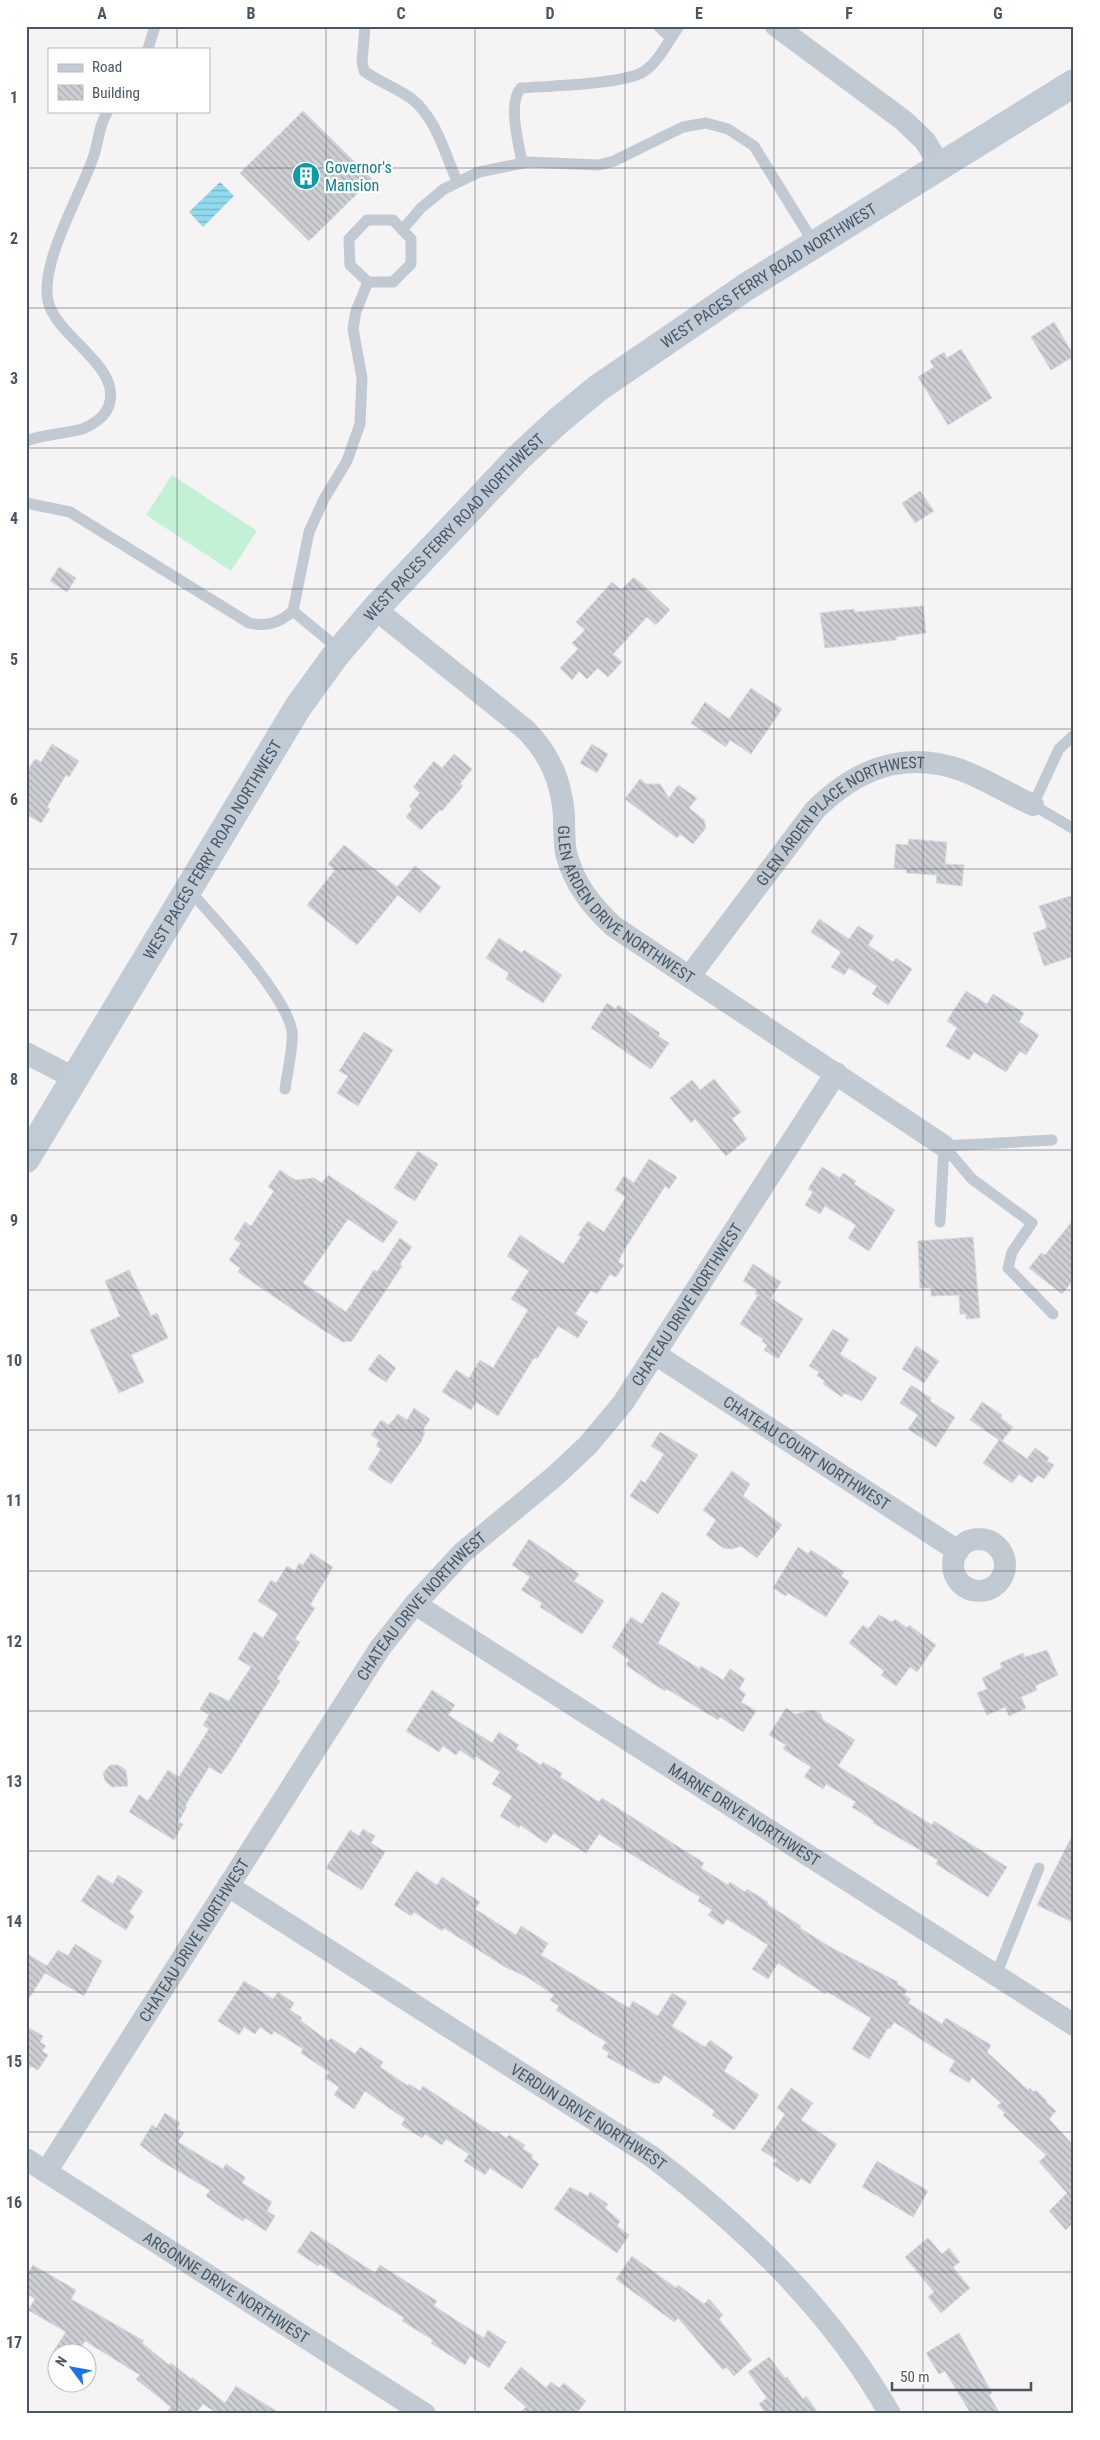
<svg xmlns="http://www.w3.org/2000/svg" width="1100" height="2440" font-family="'Roboto Condensed',sans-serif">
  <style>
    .grass { fill: #c3f1d5 }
    .water { fill: url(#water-rules) }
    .building { fill: url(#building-back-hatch); stroke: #d7d9de }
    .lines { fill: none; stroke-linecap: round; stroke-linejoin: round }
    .lane { stroke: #c1cad2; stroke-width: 11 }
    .street { stroke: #c1cad2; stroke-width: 22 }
    .secondary { stroke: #c1cbd6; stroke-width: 28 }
    .grid { fill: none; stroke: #4a5661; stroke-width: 1; stroke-opacity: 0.55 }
    .labels { text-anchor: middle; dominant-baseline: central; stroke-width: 4.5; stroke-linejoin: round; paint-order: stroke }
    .culture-label { font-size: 16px; fill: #0d838f; stroke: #fff; text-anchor: start }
    .street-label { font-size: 16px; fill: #4a5661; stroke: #fff }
    .neatline { fill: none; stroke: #4a5661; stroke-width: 2 }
    .grid-label { font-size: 16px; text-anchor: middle; font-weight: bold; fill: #4a5661 }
  </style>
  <defs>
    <pattern id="water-rules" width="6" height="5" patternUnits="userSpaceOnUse" patternTransform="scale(1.25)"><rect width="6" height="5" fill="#90daee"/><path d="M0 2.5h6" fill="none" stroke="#78b4c4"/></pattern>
    <pattern id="building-back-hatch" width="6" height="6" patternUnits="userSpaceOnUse" patternTransform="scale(1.25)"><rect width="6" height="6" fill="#cdcfd5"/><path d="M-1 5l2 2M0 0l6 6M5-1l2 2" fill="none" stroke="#a8abb0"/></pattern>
  </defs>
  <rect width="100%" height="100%" fill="#f5f3f3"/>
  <path class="grass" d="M172 475 257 531 231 571 146 515Z"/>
  <path class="water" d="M220 182 234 196 203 227 189 212Z"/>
  <path class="building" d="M303 111 372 179 309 241 240 173Z
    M1054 322 1074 356 1051 370 1031 337Z
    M961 349 992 398 948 425 918 377 934 367 930 361 944 352 947 358Z
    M920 491 934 511 915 523 902 503Z
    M59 567 76 578 67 592 50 581Z
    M634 577 670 610 656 625 647 617 613 654 622 662 608 677 598 668 587 679 579 671 572 680 560 668 578 649 572 643 585 630 576 622 612 582 621 590Z
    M923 606 926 633 896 637V640L825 648 820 613 854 609 855 612Z
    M751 688 782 709 751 754 730 740 726 747 691 723 705 702 729 719Z
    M52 744 79 761 69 777 66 775 47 807 50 809 41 823 26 814V773L35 759 41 762Z
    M592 744 608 754 597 773 580 763Z
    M454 754 472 769 460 784 463 786 442 811 440 810 421 830 406 817 412 809 409 806 420 793 413 787 434 761 442 768Z
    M640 779 646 784H660L669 798 678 785 697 798 689 808 704 820 706 828 693 844 680 834 677 838 625 799Z
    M909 839 947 842 945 864 964 865 962 886 936 883 937 875 906 873 907 869 894 868 896 844 908 845Z
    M344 845 397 887 415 866 441 887 420 913 398 895 357 945 307 905 335 870 328 864Z
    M1074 895V956L1044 966 1033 933 1047 928 1039 906Z
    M819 919 849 939 858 926 874 936 868 945 893 962 896 958 912 969 888 1005 872 994 877 986 849 968 844 975 831 967 841 952 811 932Z
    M499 938 522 953 524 950 562 975 543 1003 506 979 509 973 486 958Z
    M966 991 987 1004 993 994 1024 1013 1019 1022 1039 1035 1026 1055 1020 1051 1006 1072 974 1052 969 1060 946 1046 957 1028 947 1021Z
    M607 1003 616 1009 618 1005 660 1033 658 1036 669 1043 651 1069 591 1028Z
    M364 1032 393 1050 358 1106 337 1093 348 1076 339 1071Z
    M714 1079 741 1112 732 1119 747 1139 726 1156 695 1119 691 1123 670 1098 692 1080 700 1090Z
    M418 1151 438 1164 415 1201 394 1188Z
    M649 1159 677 1177 669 1189 665 1186 624 1250 618 1262 624 1265 616 1277 610 1274 597 1294 591 1290 575 1314 588 1322 578 1338 558 1326 537 1359 534 1358 498 1416 476 1402 471 1410 442 1392 456 1370 469 1378 480 1360 493 1368 528 1310 511 1299 529 1271 507 1256 520 1235 563 1264 581 1237 578 1235 588 1221 604 1232 626 1197 615 1190 624 1176 634 1183Z
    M822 1167 840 1178 843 1173 856 1181 854 1184 895 1210 869 1251 848 1238 856 1225 825 1206 820 1214 805 1205 813 1192 808 1189Z
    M280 1170 295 1180 314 1178 322 1183 328 1175 398 1222 383 1243 348 1219 303 1283 346 1312 374 1270 377 1272 400 1238 412 1247 400 1264 402 1266 352 1341 343 1342 320 1328 238 1272 240 1268 229 1260 241 1243 234 1239 245 1222 251 1226 274 1191 268 1187Z
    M1074 1219V1279L1062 1294 1029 1268 1041 1253 1045 1255Z
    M973 1237 980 1318 966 1319V1314H960L959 1295 931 1296V1288H920L918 1241Z
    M753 1264 781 1282 771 1298 803 1319 778 1359 764 1350 767 1345 762 1341 763 1339 740 1324 758 1295 755 1294 757 1290 743 1281Z
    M129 1270 151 1316 157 1313 168 1338 131 1355 144 1382 119 1393 90 1330 120 1316 105 1281Z
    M833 1329 849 1339 840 1354 877 1378 862 1401 844 1393 842 1397 823 1384 825 1381 817 1376 819 1372 809 1366Z
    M916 1346 939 1361 924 1383 902 1369Z
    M379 1354 396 1368 386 1382 368 1370Z
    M911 1385 931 1398 930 1401 955 1417 936 1447 908 1429 918 1415 900 1403Z
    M982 1402 1002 1415 1001 1418 1013 1427 1002 1441 1027 1459 1035 1448 1049 1458 1047 1461 1054 1465 1044 1479 1038 1475 1032 1483 1019 1474 1012 1483 983 1463 999 1440 970 1420Z
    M414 1408 430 1419 423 1430 425 1432 421 1442 391 1484 368 1469 381 1449 376 1446 379 1440 371 1435 381 1420 389 1425 398 1414 407 1420Z
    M660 1432 698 1455 658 1514 630 1496 641 1480 645 1483 664 1454 651 1446Z
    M732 1471 750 1484 743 1496 782 1525 757 1558 741 1546 732 1549 723 1548 706 1535 716 1520 703 1510Z
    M529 1539 579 1574 574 1581 604 1601 582 1634 540 1607 542 1603 521 1590 530 1577 512 1565Z
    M798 1547 808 1554 811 1550 844 1572 841 1576 849 1582 826 1617 788 1593 786 1596 773 1588Z
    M311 1553 333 1567 310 1605 315 1608 295 1639 300 1642 277 1679 280 1681 228 1765 221 1774 209 1767 185 1806 187 1807 178 1822 183 1824 174 1840 129 1812 139 1795 148 1801 168 1770 179 1777 209 1729 203 1725 209 1715 200 1709 210 1692 229 1701 251 1667 238 1659 254 1632 263 1638 278 1614 258 1601 271 1580 276 1583 287 1566 295 1571 299 1563 303 1565Z
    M662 1592 680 1603 658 1643 700 1669 701 1666 723 1680 730 1669 745 1679 739 1689 746 1694 741 1702 756 1711 743 1732 720 1717 718 1720 667 1689 665 1691 649 1681 626 1665 629 1660 612 1647 631 1617 642 1624Z
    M879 1615 892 1622 895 1619 907 1628 909 1625 936 1645 917 1672 910 1667 896 1686 881 1675 884 1671 849 1643 863 1625 868 1629Z
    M1047 1650 1058 1675 1035 1686 1037 1690 1021 1697 1026 1708 1009 1716 1005 1707 987 1715 977 1693 987 1689 982 1678 1002 1668 1000 1663 1023 1653 1025 1657Z
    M432 1690 455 1705 448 1715 492 1743 499 1732 519 1745 516 1749 541 1765 543 1762 562 1773 560 1777 599 1802 602 1798 704 1863 701 1868 728 1885 730 1882 745 1892 747 1889 768 1902 767 1904 801 1926 800 1928 832 1948 898 1982 897 1984 907 1990 904 1995 911 1999 908 2003 942 2024 946 2018 991 2045 987 2052 1028 2090 1030 2088 1034 2092 1036 2090 1047 2101 1046 2102 1056 2111 1049 2119 1074 2146V2222L1066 2230 1049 2211 1067 2193 1039 2162 1046 2155 1003 2115 1005 2113 997 2106 1001 2103 972 2077 969 2083 949 2071 955 2061 894 2022 890 2029 888 2028 869 2059 852 2049 871 2018 826 1991 825 1994 778 1963 768 1979 752 1969 768 1945 727 1919 723 1925 708 1915 712 1910 698 1901 700 1897 599 1834 586 1853 554 1833 546 1843 520 1825 519 1828 500 1816 512 1796 492 1784 500 1772 475 1756 474 1760 460 1750 456 1755 443 1746 439 1752 406 1731Z
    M786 1708 795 1714 814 1710 821 1714 823 1720 855 1740 838 1766 932 1825 934 1821 1007 1867 988 1897 936 1864 938 1860 873 1823 874 1821 852 1807 856 1802 826 1784 823 1789 804 1777 811 1767 783 1749 786 1745 769 1735Z
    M110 1765H118L126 1770 128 1786 112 1787 105 1781 103 1773Z
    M363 1829 375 1836 371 1843 385 1852 362 1890 326 1868 350 1830 359 1836Z
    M1074 1832V1923L1037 1905Z
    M416 1871 437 1885 442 1877 480 1902 475 1909 516 1935 521 1926 548 1943 541 1955 629 2008 633 2001 658 2016 672 1993 687 2002 672 2026 705 2047 710 2040 733 2057 724 2071 759 2095 734 2130 712 2115 715 2111 664 2075 659 2084 656 2082 655 2084 607 2057 609 2053 602 2048 606 2042 556 2010 559 2006 550 2000 554 1995 527 1977 505 1967 444 1928 442 1931 414 1912 411 1916 394 1905Z
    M98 1875 113 1884 118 1875 143 1891 129 1912 134 1916 126 1930 81 1901Z
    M75 1944 102 1961 84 1996 45 1973 26 2003V1953L47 1966 58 1950 68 1956Z
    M244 1981 273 1999 278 1992 294 2003 290 2010 302 2018 300 2020 328 2041 331 2038 355 2054 360 2047 383 2062 380 2067 408 2086 409 2084 420 2091 423 2086 494 2134 496 2131 506 2138 509 2135 525 2145 523 2149 533 2155 531 2158 539 2164 522 2189 490 2168 485 2175 464 2161 469 2154 446 2139 442 2145 425 2134 422 2138 401 2125 405 2119 365 2091 354 2109 334 2095 339 2087 325 2078 329 2072 301 2053 303 2049 274 2031 272 2035 260 2027 255 2034 244 2027 239 2035 218 2021Z
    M26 2026 43 2036 40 2042 46 2046 42 2051 48 2055 38 2070 31 2066 26 2072Z
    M791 2088 813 2103 801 2120 837 2144 810 2184 801 2178 798 2182 773 2165 777 2160 761 2150 785 2114 777 2108Z
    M165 2113 180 2123 177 2128 184 2133 178 2142 223 2169 226 2164 245 2177 242 2183 272 2202 267 2211 275 2216 266 2231 245 2218 243 2221 218 2205 206 2196 210 2190 161 2161 140 2145 152 2125 156 2128Z
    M877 2161 928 2191 913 2217 862 2187Z
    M570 2187 588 2196 590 2192 608 2204 605 2208 620 2221 617 2226 629 2235 617 2253 554 2209Z
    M311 2231 375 2273 380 2265 437 2301 434 2306 484 2338 488 2330 506 2342 489 2368 470 2356 465 2365 431 2343 433 2340 402 2321 404 2318 320 2264 318 2266 297 2252Z
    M928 2238 942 2254 949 2248 960 2262 953 2267 970 2288 941 2313 928 2297 934 2292 905 2257Z
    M632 2256 676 2288 678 2285 704 2304 709 2299 723 2315 719 2319 752 2360 734 2376 726 2367 723 2370 678 2318 674 2322 616 2279Z
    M33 2265 76 2290 71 2299 144 2341 142 2343 169 2365 171 2363 191 2379 192 2377 225 2403 236 2386 281 2414H218L203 2404 195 2414H166L171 2407 136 2379 140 2375 85 2341 78 2352H53L66 2332 28 2310 35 2299 26 2293V2276Z
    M959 2333 992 2393 989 2395 1000 2414H971L945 2371 939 2374 926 2353Z
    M769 2357 785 2378 787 2377 803 2399 806 2396 819 2414H766L759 2404 767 2398 748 2372Z
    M521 2367 546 2388 551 2382 559 2388 564 2383 586 2401 576 2414H519L526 2407 504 2388Z"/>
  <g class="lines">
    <path class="lane" d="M365 26 362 62 364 71C379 82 397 88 412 99 436 118 445 154 457 181
      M658 26 671 38
      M148 49 155 26
      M522 163C519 143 507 103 521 88 547 86 624 84 643 72 658 63 669 40 679 26
      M367 220H393L411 239V264L393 282H368L350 265 349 239Z
      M402 230 421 208 444 189 479 172 528 162 599 165 614 161 683 127 706 123 728 129 754 146 815 245
      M26 441C44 434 64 434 82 429 93 425 106 416 109 405 122 366 56 337 48 301 40 262 80 196 93 158 99 142 98 126 108 111
      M26 503 70 512 249 623C267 627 279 623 293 611
      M340 650 293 611 309 532 324 499 347 461 360 424 362 378 353 329 356 311 368 282
      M1074 735 1059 749 1033 805 1074 829
      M189 890C215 919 286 995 292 1031 294 1046 287 1073 285 1089
      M944 1146 972 1179 1032 1223 1012 1252 1008 1268 1053 1314
      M944 1146 1052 1140
      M940 1222 944 1146
      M996 1975 1039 1868"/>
    <g class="street">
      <path d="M776 26 903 120 925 141 941 167"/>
      <path id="s1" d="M375 609 526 730C550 755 561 780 564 815 564 827 564 841 566 853 574 884 591 905 613 926L944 1146"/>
      <path id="s2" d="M689 977 815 810C856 769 903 750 961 770 985 779 1009 794 1033 805"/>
      <path d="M26 1053 76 1079"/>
      <path id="s3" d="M655 1354 958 1551"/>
      <circle cx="979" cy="1565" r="26"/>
      <path id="s4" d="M415 1604 1074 2025"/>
      <path id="s5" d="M228 1886 651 2156C745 2228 831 2310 890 2414"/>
      <path id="s6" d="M26 2159 425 2414"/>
      <path id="s7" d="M46 2172 380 1648 415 1604 462 1553 555 1476 588 1445 623 1403 836 1073"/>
    </g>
    <path class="secondary" id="s8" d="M26 1159 298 707 335 656 375 609 518 458 558 421 598 388 746 287 1074 83"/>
  </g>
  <path class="grid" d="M177 26V49M326 26V2414M475 26V2414M625 26V2414M774 26V2414M923 26V2414M177 111V2414M26 168H1074M26 308H1074M26 448H1074M26 589H1074M26 729H1074M26 869H1074M26 1010H1074M26 1150H1074M26 1290H1074M26 1430H1074M26 1571H1074M26 1711H1074M26 1851H1074M26 1992H1074M26 2132H1074M26 2272H1074"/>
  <defs>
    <g id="building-disc" transform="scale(1.4375)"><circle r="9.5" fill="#0f9aa8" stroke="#fff"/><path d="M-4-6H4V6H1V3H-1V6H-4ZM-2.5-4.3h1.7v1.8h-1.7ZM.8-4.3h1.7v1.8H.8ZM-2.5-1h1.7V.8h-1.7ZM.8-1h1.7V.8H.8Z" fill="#fff"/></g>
  </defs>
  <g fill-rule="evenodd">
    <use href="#building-disc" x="306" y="176"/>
  </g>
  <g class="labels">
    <g class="culture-label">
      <text x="325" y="167">Governor's<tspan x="325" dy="18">Mansion</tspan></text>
    </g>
    <g class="street-label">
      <text stroke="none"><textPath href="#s8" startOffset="1171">WEST PACES FERRY ROAD NORTHWEST</textPath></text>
      <text stroke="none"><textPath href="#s8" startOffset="766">WEST PACES FERRY ROAD NORTHWEST</textPath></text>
      <text stroke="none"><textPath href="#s2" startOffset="225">GLEN ARDEN PLACE NORTHWEST</textPath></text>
      <text stroke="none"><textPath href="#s8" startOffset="361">WEST PACES FERRY ROAD NORTHWEST</textPath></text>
      <text stroke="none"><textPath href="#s1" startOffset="405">GLEN ARDEN DRIVE NORTHWEST</textPath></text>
      <text stroke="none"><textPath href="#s7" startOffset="1085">CHATEAU DRIVE NORTHWEST</textPath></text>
      <text stroke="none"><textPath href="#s3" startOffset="181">CHATEAU COURT NORTHWEST</textPath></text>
      <text stroke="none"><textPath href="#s7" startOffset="680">CHATEAU DRIVE NORTHWEST</textPath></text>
      <text stroke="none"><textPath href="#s4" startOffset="391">MARNE DRIVE NORTHWEST</textPath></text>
      <text stroke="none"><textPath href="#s7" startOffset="275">CHATEAU DRIVE NORTHWEST</textPath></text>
      <text stroke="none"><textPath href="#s5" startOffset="428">VERDUN DRIVE NORTHWEST</textPath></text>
      <text stroke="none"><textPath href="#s6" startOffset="238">ARGONNE DRIVE NORTHWEST</textPath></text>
    </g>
  </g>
  <rect width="1100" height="2440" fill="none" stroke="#ffffff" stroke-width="55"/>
  <rect x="48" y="48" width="162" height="65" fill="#ffffff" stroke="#b7bbc0"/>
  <rect x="58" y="64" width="25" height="8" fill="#c1cbd6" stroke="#b7bbc0"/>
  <text x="92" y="72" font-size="15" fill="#4a5661">Road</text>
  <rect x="58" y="85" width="25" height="15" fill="url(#building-back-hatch)" stroke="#b7bbc0"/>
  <text x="92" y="98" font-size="15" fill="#4a5661">Building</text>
  <g transform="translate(72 2368) rotate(302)"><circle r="24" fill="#ffffff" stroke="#b7bbc0"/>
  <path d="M0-4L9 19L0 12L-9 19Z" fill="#1a73e8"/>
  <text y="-8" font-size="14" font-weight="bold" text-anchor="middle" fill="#4a5661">N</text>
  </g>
  <path d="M892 2382v8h139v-8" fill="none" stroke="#4a5661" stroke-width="2.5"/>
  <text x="900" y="2382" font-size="15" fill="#4a5661" stroke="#ffffff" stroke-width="4" paint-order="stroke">50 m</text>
  <rect x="28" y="28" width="1044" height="2384" class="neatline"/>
  <g class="grid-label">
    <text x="102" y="19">A</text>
    <text x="251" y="19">B</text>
    <text x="401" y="19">C</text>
    <text x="550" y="19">D</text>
    <text x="699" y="19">E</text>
    <text x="849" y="19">F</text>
    <text x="998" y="19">G</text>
    <text x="14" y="103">1</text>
    <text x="14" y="244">2</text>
    <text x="14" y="384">3</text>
    <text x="14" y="524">4</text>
    <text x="14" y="665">5</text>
    <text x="14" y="805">6</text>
    <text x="14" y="945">7</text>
    <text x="14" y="1085">8</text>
    <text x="14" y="1226">9</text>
    <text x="14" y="1366">10</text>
    <text x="14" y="1506">11</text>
    <text x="14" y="1647">12</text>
    <text x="14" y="1787">13</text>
    <text x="14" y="1927">14</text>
    <text x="14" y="2067">15</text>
    <text x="14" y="2208">16</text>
    <text x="14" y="2348">17</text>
  </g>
</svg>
